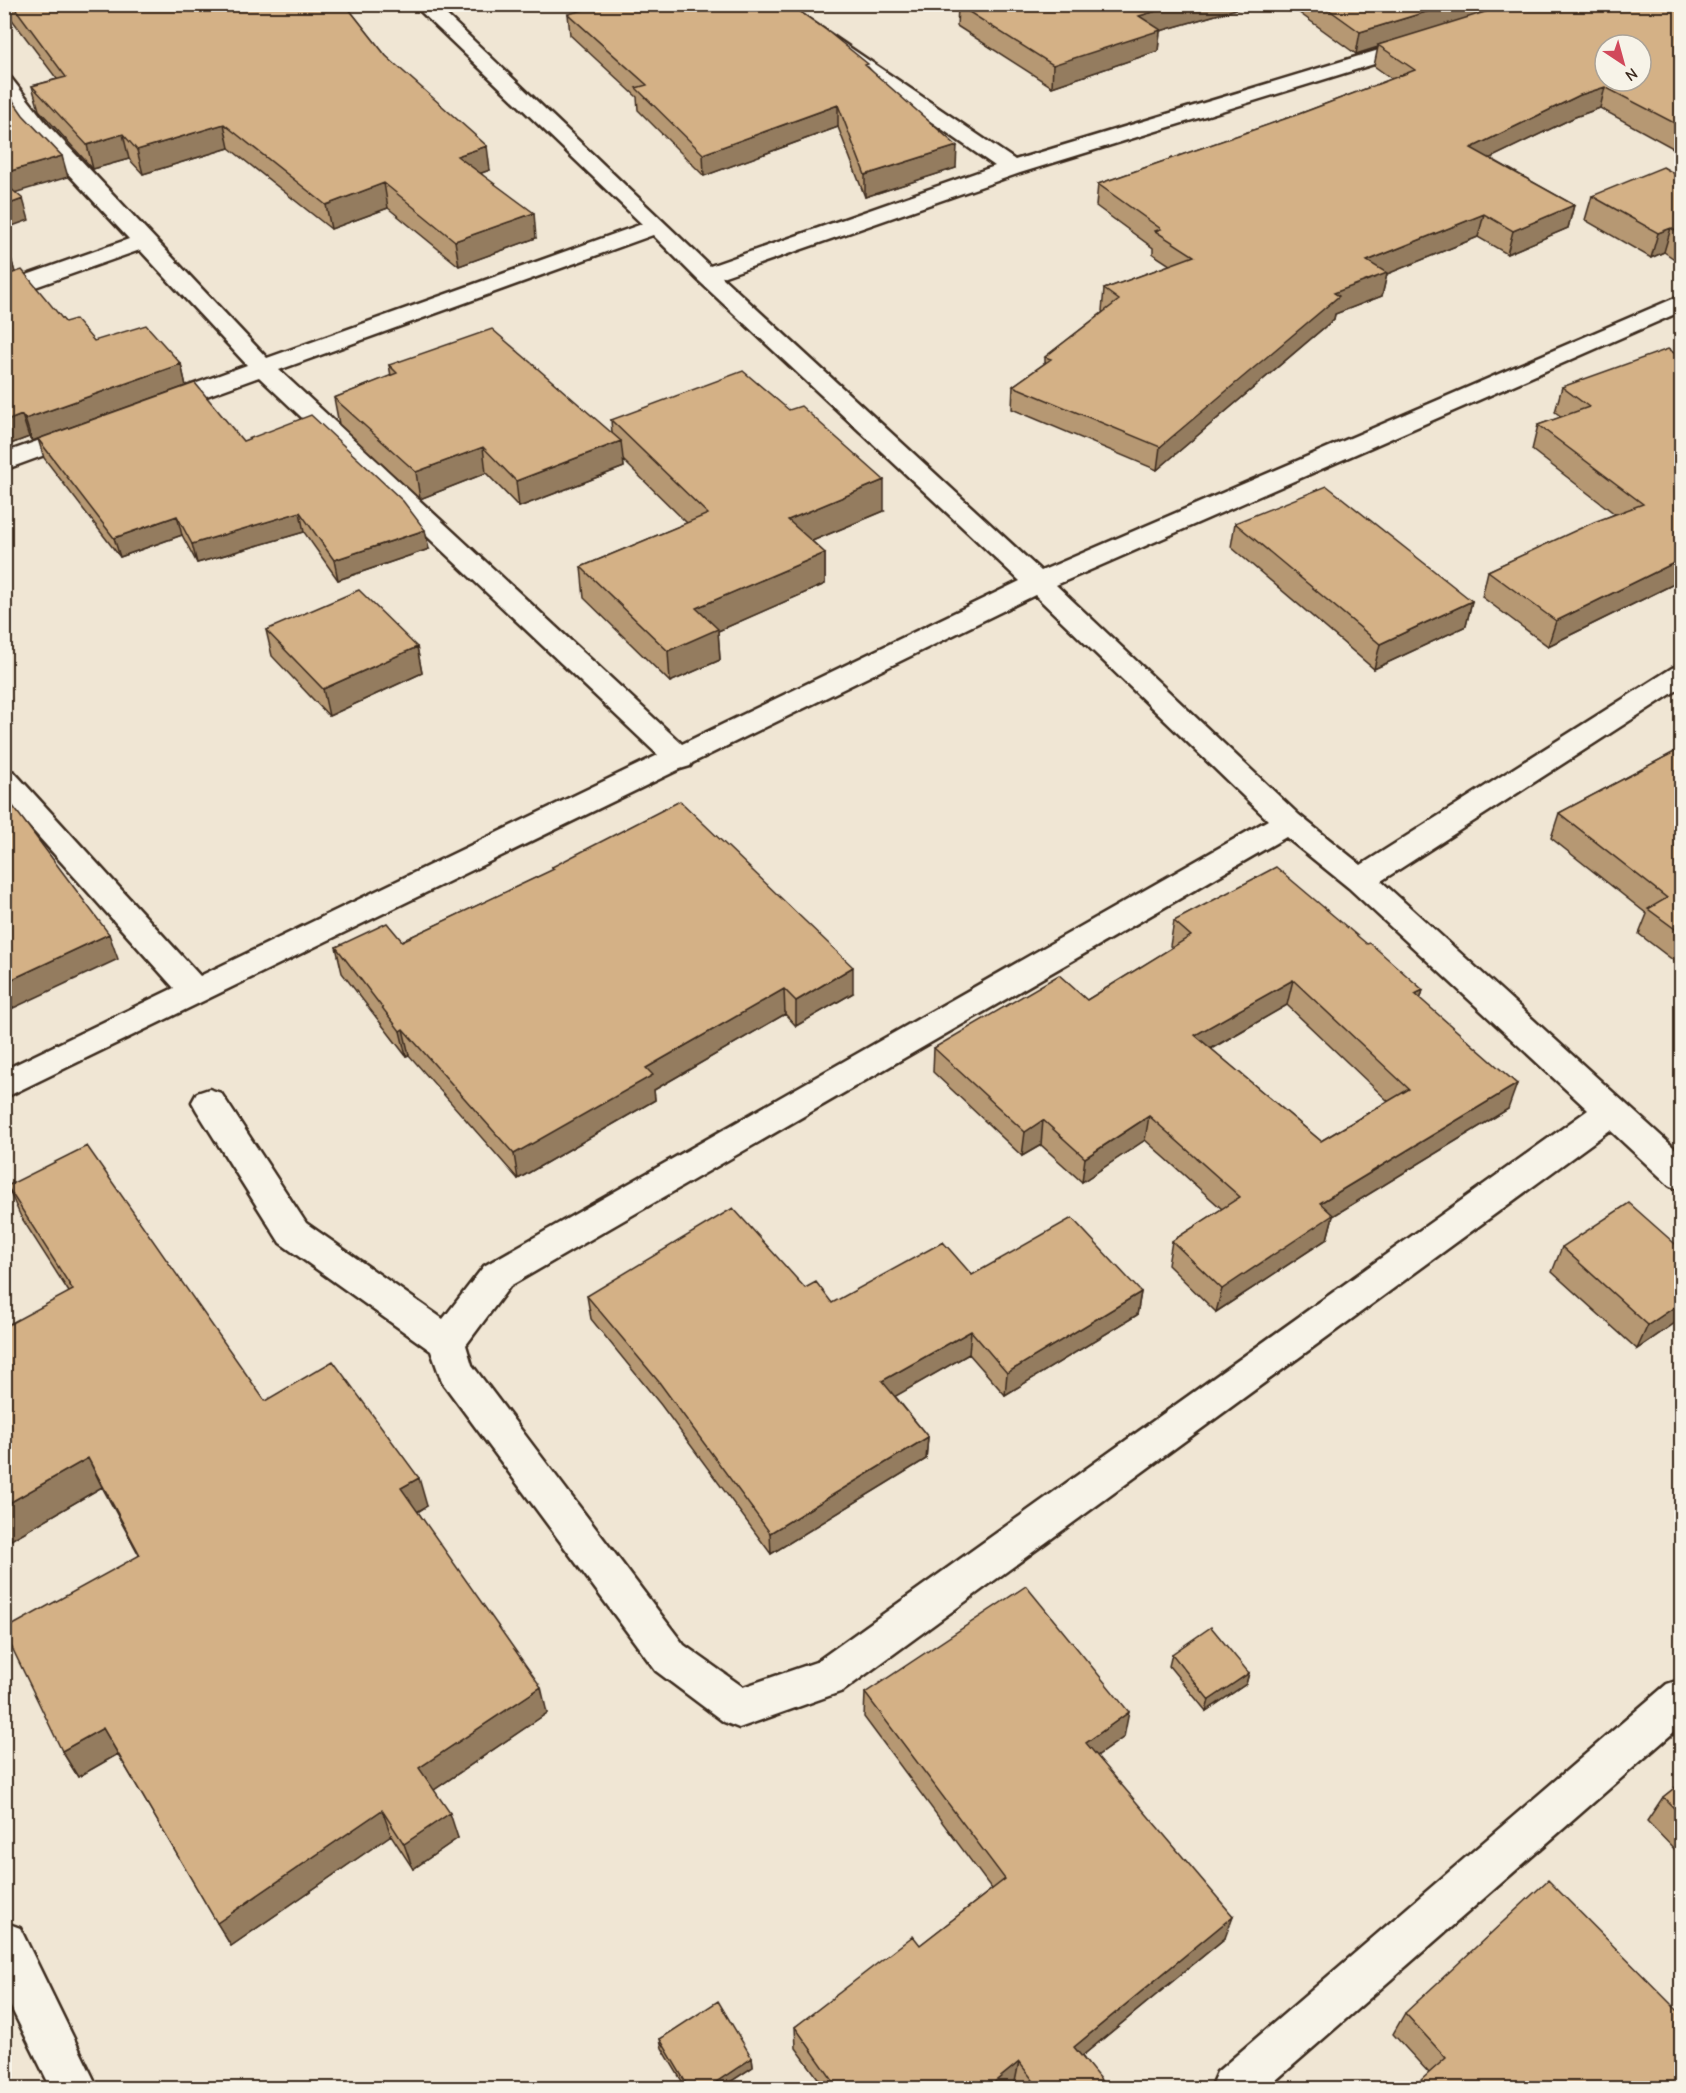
<svg xmlns="http://www.w3.org/2000/svg" width="1686" height="2093" font-family="'Comic Neue',sans-serif">
  <style>
    .lines { fill: none; stroke-linecap: round; stroke-linejoin: round }
    .minor-casing { stroke: #3b2a1e; stroke-width: 5 }
    .minor { fill: #f7f3e8; fill-rule: evenodd }
    .wall { fill: #b69873; stroke: #3b2a1e; stroke-width: 1.5; fill-rule: evenodd }
    .shaded-wall { fill: #947c5e; stroke: #3b2a1e; stroke-width: 1.5 }
    .building { fill: #d4b186; stroke: #3b2a1e; stroke-width: 1.5; fill-rule: evenodd }
  </style>
  <rect width="100%" height="100%" fill="#f0e6d4"/>
  <filter id="ink" filterUnits="userSpaceOnUse"><feTurbulence type="fractalNoise" baseFrequency=".0167" numOctaves="2"/><feDisplacementMap in="SourceGraphic" scale="12" xChannelSelector="R" yChannelSelector="G"/><feConvolveMatrix kernelMatrix="1 2 1 2 8 2 1 2 1" color-interpolation-filters="sRGB"/></filter>
  <g filter="url(#ink)">
    <g class="lines">
      <g class="minor-casing">
        <path id="minor" d="M413 4H435L710 266 995 166 762 4H786L1015 160 1412 40H1426L1429 44 1426 48 1020 173 722 277 1041 571 1682 295V311L1056 585 1299 815 1361 865 1672 668 1682 665V687L1381 881 1682 1155V1190L1670 1186 1610 1130 843 1691 739 1728 724 1722 656 1671 442 1382 431 1351 280 1243 197 1111 192 1102 197 1093 209 1089 221 1093 306 1223 443 1319 484 1266 1268 820 1035 595 692 763 690 766 680 769 4 1098V1070L174 988 4 798V769L14 772 200 976 658 755 259 377 168 410 159 412 150 410 147 405 150 400 247 365 140 250 4 298V283L129 239 31 134 4 97V76L11 78 47 124 267 358 642 224ZM653 235 698 280 1020 581 682 744 279 370ZM1286 837 1349 888 1588 1110 816 1662 743 1687 684 1645 472 1365 466 1345 510 1286Z
          M82 425 91 428 95 433 91 438 4 470V453Z
          M1682 1679V1725L1267 2088H1210L1217 2072 1667 1684Z
          M4 1922 20 1928 98 2088H51L4 1993Z"/>
      </g>
      <use href="#minor" class="minor"/>
    </g>
    <path class="wall" d="M4 4H345L386 56 490 170 481 173 536 238 459 266 388 208 331 229 229 148 143 174 129 159 93 169 39 110 32 86 57 79 4 9Z
      M955 4H1254L1160 31 1158 51 1052 87 957 26 958 7Z
      M1287 4H1682V153L1600 108 1575 117 1490 158 1574 205 1568 228 1507 254 1478 237 1387 274 1382 296 1335 314 1334 319 1157 470 1012 409 1013 386 1045 363V357L1103 312 1102 311 1104 289 1170 265 1153 254V248L1096 206 1098 184 1299 114 1392 79 1374 66 1378 47 1356 54Z
      M568 14 868 67 956 168 865 197 838 127 704 176 638 110 637 97 570 35Z
      M1682 178V264L1664 252 1651 258 1585 220 1592 196Z
      M4 249 10 255 15 273 65 322 94 341 181 364 186 386 32 441 29 437 8 445 4 441Z
      M1682 358V580L1548 646 1482 597 1488 571 1615 514 1532 450 1538 425 1562 417 1555 412 1562 387Z
      M389 365 612 433 611 420 884 511 812 541 825 553V584L718 631 720 660 670 682 584 598 581 567 687 523 623 460 624 467 519 507 486 473 420 499 339 424 334 398 391 376Z
      M38 439 243 441 429 549 338 580 304 532 197 563 182 535 120 557 44 458Z
      M1235 523 1472 601 1466 626 1374 669 1231 547Z
      M266 630 417 647 422 673 329 716 272 656Z
      M1682 748V967L1639 934 1647 914 1551 838 1559 813Z
      M552 867 853 993 796 1026 785 1014 654 1090 655 1100 518 1179 409 1055 406 1056 342 973 336 947 402 941 553 870Z
      M1174 921 1367 944 1423 990 1420 999 1508 1109 1333 1216 1327 1239 1216 1312 1168 1265 1172 1241 1222 1209 1145 1140 1082 1182 1041 1145 1022 1156 933 1072 934 1048 1087 1000 1172 948 1170 946ZM1287 1005 1388 1101 1321 1141 1211 1049Z
      M7 1186 265 1401 427 1506 418 1512 547 1713 434 1790 458 1838 413 1869 391 1835 231 1946 118 1754 78 1777 62 1751 139 1555 102 1487 4 1544 69 1292 21 1217Z
      M1562 1247 1682 1250V1318L1637 1349 1552 1272Z
      M972 1275 1141 1292 1137 1315 1005 1395 969 1354 895 1396 928 1437 926 1459 771 1554 661 1405 591 1319 587 1296 805 1288 832 1303Z
      M1172 1654 1249 1673 1246 1684 1206 1711 1169 1666Z
      M865 1693 1124 1737 1097 1756 1225 1938 1082 2056 1104 2088H1020L1015 2082 1007 2088H825L796 2048 795 2027 920 1945 992 1889 864 1717Z
      M1682 1782V1857L1647 1821 1663 1797Z
      M1405 2013 1682 2015 1429 2073 1393 2034Z
      M660 2039 752 2058 753 2067 721 2088H686L662 2048Z"/>
    <path class="shaded-wall" d="M1181 4H1254L1160 31 1158 51 1052 87 1053 65 1139 16Z
      M1452 4H1519L1378 45V47L1356 54 1360 32Z
      M1605 87 1600 108 1575 117 1466 170 1471 148 1580 95Z
      M838 105V127L704 176 703 154Z
      M224 124 229 148 143 174 137 150Z
      M123 134 129 159 93 169 87 145Z
      M487 146 490 170 461 180 457 156Z
      M957 146 956 168 865 197V175Z
      M62 156 68 177 4 196V173Z
      M384 183 388 208 331 229 326 205Z
      M23 199 29 220 4 229V206Z
      M1574 205 1568 228 1507 254 1513 231Z
      M534 213 536 238 459 266 455 241Z
      M1484 214 1478 237 1387 274 1382 296 1335 314 1334 319 1157 470 1160 447 1334 293 1367 261Z
      M1671 228 1664 252 1651 258 1658 233Z
      M10 255 16 276 4 281V257Z
      M181 364 186 386 32 441 25 419Z
      M22 415 29 437 8 445 4 433V422Z
      M621 441 624 467 519 507 516 481Z
      M483 447 486 473 420 499 416 472Z
      M884 480V511L788 551V520Z
      M300 512 304 532 197 563 192 544Z
      M177 516 182 535 120 557 114 538Z
      M425 530 429 549 338 580 334 560Z
      M825 553V584L718 631 720 660 670 682 668 651 696 608Z
      M1682 559V580L1548 646 1556 621Z
      M1472 601 1466 626 1374 669 1380 644Z
      M417 647 422 673 329 716 323 689Z
      M109 934 118 959 7 1011 4 1006V983Z
      M853 967V993L796 1026V1001Z
      M1293 980 1287 1005 1191 1060 1195 1035Z
      M784 989 785 1014 654 1090 655 1100 518 1179 514 1154 646 1068Z
      M1423 990 1416 1015 1415 994Z
      M403 1029 409 1055 406 1056 400 1031Z
      M1517 1084 1508 1109 1333 1216 1327 1239 1216 1312 1222 1289 1320 1203Z
      M1149 1116 1145 1140 1082 1182 1085 1158Z
      M1043 1120 1041 1145 1022 1156 1025 1132Z
      M1141 1292 1137 1315 1005 1395 1007 1373Z
      M1682 1302V1318L1637 1349 1648 1325Z
      M971 1331 969 1354 882 1404V1381Z
      M928 1437 926 1459 771 1554 770 1533Z
      M88 1458 102 1487 4 1544V1506Z
      M419 1478 427 1506 410 1516 401 1488Z
      M1249 1673 1246 1684 1206 1711 1209 1700Z
      M541 1687 547 1713 428 1794 419 1768Z
      M1129 1712 1124 1737 1081 1767 1086 1743Z
      M103 1728 118 1754 78 1777 62 1751Z
      M382 1810 391 1835 231 1946 217 1923Z
      M450 1813 458 1838 413 1869 404 1844Z
      M1233 1916 1225 1938 1070 2066 1074 2047Z
      M752 2058 753 2067 721 2088H707Z
      M1019 2062 1015 2082 1007 2088H987Z
      M4 2072 11 2088H4Z"/>
    <path class="building" d="M12 4H345L386 56 487 146 457 156 534 213 455 241 384 183 326 205 224 124 137 150 123 134 87 145 32 86 66 77Z
      M605 4H789L826 30 868 64 865 65 957 146 865 175 838 105 703 154 636 88 647 85 568 14Z
      M1181 4 1139 16 1161 30 1053 65 958 5Z
      M1321 4H1452L1360 32Z
      M1511 4H1682V127L1605 87 1580 95 1471 148 1574 205 1513 231 1484 214 1367 261 1387 273 1334 293 1339 296 1160 447 1013 386 1051 359 1045 357 1119 300 1104 289 1194 256 1155 231 1161 229 1098 184 1299 114 1415 70 1378 45ZM1605 45H1641V81H1605Z
      M9 95 23 115 62 156 4 173V96Z
      M1663 167 1682 178V235L1671 228 1658 233 1592 196Z
      M4 183 23 199 4 206Z
      M4 249 10 255 4 257Z
      M22 270 65 322 75 319 94 341 146 325 181 364 25 419 22 415 4 422V276Z
      M492 329 621 441 516 481 483 447 416 472 334 398 397 373 389 365Z
      M1668 349 1682 358V559L1556 621 1488 571 1594 522 1643 504 1538 425 1589 407 1562 387Z
      M743 371 789 410 801 406 884 480 788 520 825 553 696 608 718 629 668 651 581 567 708 514 611 420Z
      M195 383 243 441 311 415 403 501 425 530 334 560 300 512 192 544 177 516 114 538 38 439Z
      M1327 486 1472 601 1380 644 1235 523Z
      M359 590 417 647 323 689 266 630Z
      M1682 748V934L1648 909 1667 898 1559 813Z
      M680 801 853 967 796 1001 784 989 646 1068 653 1075 514 1154 403 1029 400 1031 336 947 387 923 402 941 554 869 552 867Z
      M12 805 109 934 4 983V808Z
      M1276 867 1367 944 1370 943 1423 990 1415 994 1517 1084 1320 1203 1333 1215 1222 1289 1172 1241 1240 1197 1149 1116 1085 1158 1043 1120 1025 1132 934 1048 1059 975 1087 1000 1191 936 1174 921ZM1293 980 1409 1089 1321 1141 1195 1035Z
      M87 1146 265 1401 333 1361 419 1478 401 1488 541 1687 419 1768 450 1813 404 1844 382 1810 217 1923 103 1728 62 1751 4 1631V1630L140 1555 88 1458 4 1506V1327L73 1290 7 1186Z
      M1629 1203 1682 1250V1302L1648 1325 1562 1247Z
      M733 1208 805 1288 816 1282 832 1303 943 1242 972 1275 1072 1218 1141 1292 1007 1373 971 1331 882 1381 928 1437 770 1533 659 1382 587 1296Z
      M1026 1586 1129 1712 1086 1743 1233 1916 1074 2047 1105 2085 1101 2088H1039L1019 2062 987 2088H838L795 2027 913 1936 920 1945 1005 1879 865 1693Z
      M1211 1627 1249 1673 1209 1700 1172 1654Z
      M1682 1782V1816L1663 1797Z
      M1548 1880 1682 2015V2088H1412L1446 2058 1405 2013Z
      M718 2001 752 2058 707 2088H689L660 2039Z"/>
  </g>
  <rect width="1686" height="2093" fill="none" stroke="#f7f3e8" stroke-width="24"/>
  <rect x="12" y="12" width="1662" height="2069" fill="none" stroke="#3b2a1e" stroke-width="2" filter="url(#ink)"/>
  <g transform="translate(1623 63) rotate(144)"><circle r="28" fill="#f7f3e8" stroke="#aca397" stroke-width="1.5"/>
  <path d="M0-4.5L10 22L0 15L-10 22Z" fill="#d1495b"/>
  <text y="-9" font-size="16" font-weight="bold" text-anchor="middle" fill="#3b2a1e">N</text>
  </g>
</svg>
